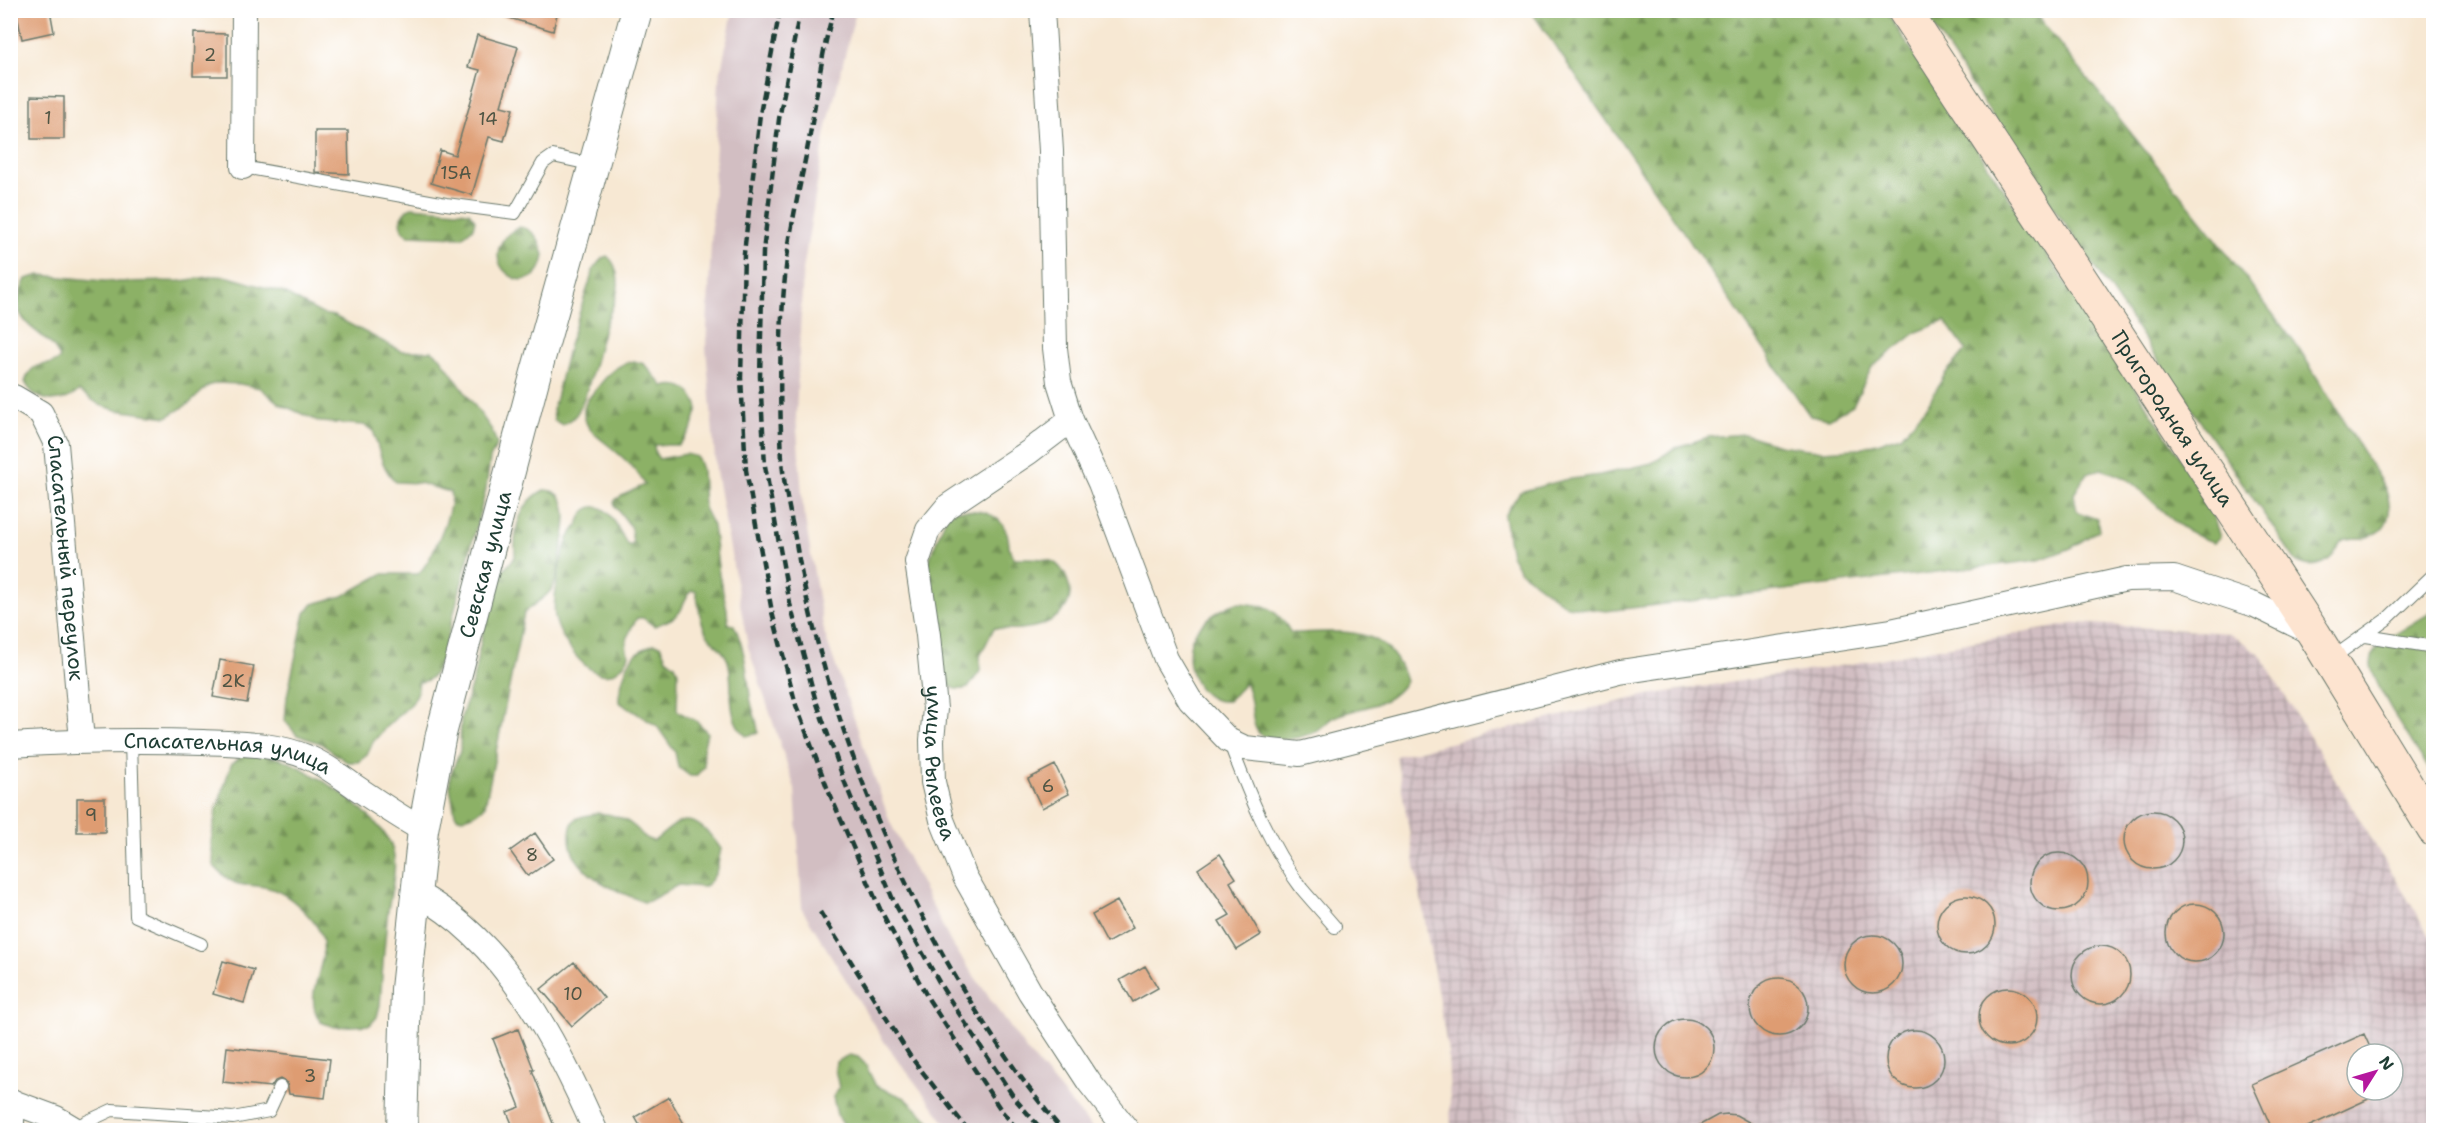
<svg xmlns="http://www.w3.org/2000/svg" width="2444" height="1141" font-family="'Shantell Sans',sans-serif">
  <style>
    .industrial { fill: url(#industrial-grid); fill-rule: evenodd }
    .railway { fill: #d2bec2 }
    .forest { fill: url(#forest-firs); stroke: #56774d; stroke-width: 1.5 }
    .building { fill: #de9c72 }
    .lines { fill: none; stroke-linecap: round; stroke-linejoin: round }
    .service-casing { stroke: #6b796c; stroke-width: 14 }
    .minor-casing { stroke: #6b796c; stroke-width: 26 }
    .tertiary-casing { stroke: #6b796c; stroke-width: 32 }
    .secondary-casing { stroke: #6b796c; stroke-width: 35 }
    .service { stroke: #fff; stroke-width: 12 }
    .minor { stroke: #fff; stroke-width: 24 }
    .tertiary { stroke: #fff; stroke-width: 30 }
    .secondary { stroke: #fde4d0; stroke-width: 33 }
    .rail { stroke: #1f3d34; stroke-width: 4.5; stroke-dasharray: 9 4.5; stroke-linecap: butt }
    .labels { text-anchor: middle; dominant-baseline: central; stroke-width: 4.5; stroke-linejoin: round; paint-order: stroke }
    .number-label { font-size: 18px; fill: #4f5544 }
    .street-label { font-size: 21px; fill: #1f3d34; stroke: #fff }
  </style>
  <defs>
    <pattern id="industrial-grid" width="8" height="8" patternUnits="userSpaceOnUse" patternTransform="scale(1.5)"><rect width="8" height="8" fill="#d2bec2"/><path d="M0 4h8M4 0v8" fill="none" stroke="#aa9c9e"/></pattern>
    <pattern id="forest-firs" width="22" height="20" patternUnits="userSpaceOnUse" patternTransform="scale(1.5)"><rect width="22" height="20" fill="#8cb166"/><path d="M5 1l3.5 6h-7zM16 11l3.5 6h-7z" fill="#729155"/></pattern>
  </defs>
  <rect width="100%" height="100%" fill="#fff"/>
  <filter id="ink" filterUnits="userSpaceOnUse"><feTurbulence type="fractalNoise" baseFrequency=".0167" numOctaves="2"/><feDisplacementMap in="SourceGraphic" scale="12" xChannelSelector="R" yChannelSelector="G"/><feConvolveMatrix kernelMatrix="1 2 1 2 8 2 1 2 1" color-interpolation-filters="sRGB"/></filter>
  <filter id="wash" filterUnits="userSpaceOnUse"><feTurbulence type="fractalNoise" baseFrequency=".008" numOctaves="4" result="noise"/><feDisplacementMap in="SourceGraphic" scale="24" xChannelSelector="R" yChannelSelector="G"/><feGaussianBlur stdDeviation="1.35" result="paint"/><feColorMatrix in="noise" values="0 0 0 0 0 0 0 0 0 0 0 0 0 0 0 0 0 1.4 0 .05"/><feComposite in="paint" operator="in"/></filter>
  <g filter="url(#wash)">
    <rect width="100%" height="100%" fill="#f7e8d3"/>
    <path class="industrial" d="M2078 623 2229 633 2259 653 2433 941V1130H1451L1448 1052 1396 756 1647 695 1834 667ZM2357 1054H2393V1090H2357Z"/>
    <path class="railway" d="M733 11H856L826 131 803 270 796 416 803 507 824 632 890 822 951 943 1027 1051 1094 1130H951L885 1043 802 909 795 789 748 647 716 472 706 348 719 80Z"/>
    <path class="forest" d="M1885 10 2175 449 2211 510 2220 537 2214 542C2179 534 2158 504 2131 482 2123 475 2111 472 2101 469L2086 474 2074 494 2077 512 2097 519 2099 530 2071 548 2039 560 1606 611 1567 606 1520 571 1511 555 1504 516 1520 492 1564 480 1600 475 1652 463 1675 448 1708 437 1745 434 1779 445 1822 451 1856 449 1901 436 1926 408 1945 374 1966 350 1945 321 1917 332 1872 367 1853 405 1829 419 1810 416 1531 11Z
      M1923 11H2033L2213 235 2300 350 2385 488C2394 511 2390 533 2362 538 2356 539 2349 537 2343 540 2338 543 2339 547 2336 551 2326 567 2310 569 2296 561L2024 164Z
      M412 207 469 212 475 220 473 228 462 237 409 235 402 230 401 217 407 209Z
      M519 227C535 229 540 241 544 255 536 311 463 258 519 227Z
      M607 256C616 263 618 275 618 285 618 299 609 313 605 325 596 354 592 383 579 410 575 418 570 421 562 425L554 420 553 410 569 345 594 268 602 258Z
      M40 275 115 282 181 281 215 276 229 277 284 293 322 314 334 316 401 351H432L440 357 492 430 497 444 490 459 486 489 444 651C439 664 435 682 419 682L417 694 412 703 386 727 373 742 367 755 358 762H347L320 743 297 735 285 721 287 696 305 613 313 604 343 596 382 574H418C431 562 455 508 450 492L419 483 396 482C381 468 379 449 373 430L364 425 320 422 280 404 260 388 240 384 216 383 208 386 190 403 167 417 116 410 100 405 79 391C62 406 35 403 25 382 34 356 48 370 60 359 50 327 0 329 26 279Z
      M634 361 644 364 664 387C682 382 693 391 698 408L691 430 679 445H654L655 453 659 459 686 454 697 457 699 461 702 470 704 508 713 526 719 575 727 609 728 624 734 625C745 648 747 672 750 696 751 709 758 720 758 733L746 736C724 717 735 685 728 661 723 647 712 644 706 632 699 620 699 604 696 591H691C686 597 684 601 682 608 678 618 663 623 654 626L643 618H637C631 627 622 645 629 655 627 661 624 665 619 669 595 692 558 638 555 617 552 600 561 557 567 541 569 534 577 529 579 522 585 503 601 502 612 518 618 526 622 537 628 545H633L631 527 615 506 614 501C619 496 638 488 645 485 639 473 625 459 614 450 602 439 583 430 584 411 584 402 592 394 598 387 608 374 617 364 634 361Z
      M544 490C577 490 564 538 560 557 558 566 558 576 554 585 548 598 533 603 524 613L485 806C479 813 467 819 458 818L455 814 450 787V776L460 751 461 718 473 680 492 588 496 579 515 557C514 530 518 504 544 490Z
      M956 510C975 510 998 510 1006 531 1011 541 1006 549 1014 558 1025 558 1041 557 1051 561 1059 564 1066 574 1068 582 1078 611 1047 627 1021 629 1013 630 1003 628 994 628L980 656V671L968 688C956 691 952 689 944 680L927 565 947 515Z
      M1237 603C1265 604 1277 608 1291 633 1342 632 1388 622 1406 681 1388 709 1362 705 1334 717 1329 719 1325 725 1320 728 1307 738 1274 745 1260 734 1249 725 1255 698 1245 683L1228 701C1195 705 1180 657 1195 633 1204 619 1222 608 1237 603Z
      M2433 611V776C2421 755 2372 685 2371 664 2371 656 2375 649 2381 643Z
      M654 644 660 645 666 658 675 665 678 672 677 710C690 720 697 717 707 733L703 750 704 767 696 776H690L678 767 675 752 657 726 619 702C618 692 626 664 633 657 639 651 646 647 654 644Z
      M246 755C255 755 265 755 274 757 305 764 386 818 393 851 398 872 389 897 387 919 384 947 382 976 380 1005L377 1017 370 1025 334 1027 321 1022C299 994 334 961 320 932 312 916 289 894 272 889 243 880 240 894 214 866L211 842 216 811 231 765 238 758Z
      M598 813C611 814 625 818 635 827 642 833 644 840 654 841 662 835 670 827 678 823 696 814 713 837 721 849L716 873 709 883 703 887 678 885 649 901 644 902C616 891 570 873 570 837 570 814 580 818 598 813Z
      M849 1055 858 1057 865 1064 876 1086 905 1098 939 1130H847L837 1115 833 1097 839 1088 835 1069 836 1062Z"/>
    <g id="blocks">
      <path class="building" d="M16 10H50L54 32 22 39Z
        M499 10H558L553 31 499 15Z
        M194 33 227 34V76H193Z
        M477 35 518 47 501 106 513 109 504 141 489 137 472 195 431 183 440 150 455 155 480 70 468 67Z
        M31 96 64 97V139H31Z
        M315 131H348L349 174 315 172Z
        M220 660 254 666 247 703 213 697Z
        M1055 765 1069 794 1042 808 1028 779Z
        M77 798H105V832H77Z
        M2124 840a29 29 0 1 1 58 0a29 29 0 1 1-58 0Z
        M535 833 553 859 528 876 510 851Z
        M2030 882a29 29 0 1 1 58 0a29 29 0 1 1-58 0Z
        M1220 854 1236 878 1230 882 1261 935 1237 950 1219 921 1230 915 1198 869Z
        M1937 925a29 29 0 1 1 58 0a29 29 0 1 1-58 0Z
        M1117 901 1133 928 1107 943 1092 915Z
        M2166 933a29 29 0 1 1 58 0a29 29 0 1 1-58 0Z
        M1844 964a29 29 0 1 1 58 0a29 29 0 1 1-58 0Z
        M2072 975a29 29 0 1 1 58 0a29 29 0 1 1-58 0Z
        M223 961 254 970 244 1003 213 994Z
        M574 962 604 998 572 1026 541 989Z
        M1145 966 1158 988 1133 1002 1120 980Z
        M1750 1007a29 29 0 1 1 58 0a29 29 0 1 1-58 0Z
        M1979 1017a29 29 0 1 1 58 0a29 29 0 1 1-58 0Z
        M1656 1048a29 29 0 1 1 58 0a29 29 0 1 1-58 0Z
        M518 1029 534 1070H532L556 1131H515L507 1112 520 1107 493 1039Z
        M1886 1059a29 29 0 1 1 58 0a29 29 0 1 1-58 0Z
        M2364 1034 2373 1054H2357V1090H2388L2299 1131H2273L2252 1084Z
        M227 1047 330 1059 325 1098 289 1094 287 1083 280 1079 275 1081 271 1087 223 1082Z
        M669 1097 688 1131H643L635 1117Z
        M1727 1114 1736 1115 1765 1131H1689L1718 1115Z"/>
    </g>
  </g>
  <g filter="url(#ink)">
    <use href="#blocks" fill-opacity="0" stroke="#6b796c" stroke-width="1.5"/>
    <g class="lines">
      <g class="service-casing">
        <path id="service" d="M243 167 446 204 515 213 543 163 553 156 594 165
          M2366 636 2434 647
          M2331 659 2387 619 2434 574
          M131 741 136 916 201 944
          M1229 741C1248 792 1269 845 1302 889 1313 902 1324 914 1335 927
          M73 1128 112 1110 233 1118 269 1111 280 1087"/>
      </g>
      <g class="minor-casing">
        <g id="minor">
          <path d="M1042 10 1051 151 1055 348 1059 382 1071 420 1100 483 1166 659 1190 700 1228 740 1245 748 1300 754 1620 672 1891 631 2127 579 2174 578 2255 605 2312 633"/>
          <path d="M243 167 244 10"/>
          <path id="s1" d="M10 397H14L41 413 56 444 82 741"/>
          <path id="s2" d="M1071 420 1029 452 948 506 928 530 917 562 928 635 935 709 932 740 933 782 942 820 965 877 1030 992 1089 1082 1127 1130"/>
          <path id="s3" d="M10 745C75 741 139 740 203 742 238 744 274 743 307 757 325 764 341 777 357 788 379 803 400 817 423 830"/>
          <path d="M416 893C504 940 557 1042 595 1130"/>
          <path d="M10 1101 56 1118 76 1130"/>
          <path d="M12 1101V1130"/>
        </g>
      </g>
      <g class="tertiary-casing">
        <g id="tertiary">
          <path id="s4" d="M402 1130 406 989 423 830 441 734 535 376 637 10"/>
        </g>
      </g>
      <g class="secondary-casing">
        <g id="secondary">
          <path id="s5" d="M1904 10 2314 634 2434 830"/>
        </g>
      </g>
      <use href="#service" class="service"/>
      <use href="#minor" class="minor"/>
      <use href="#tertiary" class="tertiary"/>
      <use href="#secondary" class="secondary"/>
      <path class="rail" d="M780 10 760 114 744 253 741 378 746 470 772 612 796 705 828 790 880 909 929 1000 1001 1110 1018 1130
        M800 10 779 119 763 252 760 377 765 466 790 604 815 698 845 783 894 902 943 989 1015 1099 1042 1130
        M834 10C821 52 817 97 809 140 802 177 793 214 788 251 779 319 779 392 782 460 784 488 791 516 796 543 830 746 930 972 1062 1130
        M820 912 910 1056 968 1130"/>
    </g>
  </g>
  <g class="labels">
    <g class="number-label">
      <text x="210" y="55">2</text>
      <text x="48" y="118">1</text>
      <text x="488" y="119">14</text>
      <text x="456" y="173">15А</text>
      <text x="233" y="681">2К</text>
      <text x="1048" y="786">6</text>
      <text x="91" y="815">9</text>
      <text x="532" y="855">8</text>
      <text x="573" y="994">10</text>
      <text x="310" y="1076">3</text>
    </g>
    <g class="street-label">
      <text stroke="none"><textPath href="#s5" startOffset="489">Пригородная улица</textPath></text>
      <text stroke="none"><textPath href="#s1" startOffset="184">Спасательный переулок</textPath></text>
      <text stroke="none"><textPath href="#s4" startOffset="574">Севская улица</textPath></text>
      <text stroke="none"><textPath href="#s3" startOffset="219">Спасательная улица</textPath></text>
      <text stroke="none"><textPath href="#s2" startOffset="418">улица Рылеева</textPath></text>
    </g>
  </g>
  <rect width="2444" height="1141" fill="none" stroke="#fff" stroke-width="36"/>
  <g transform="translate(2375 1072) rotate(53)"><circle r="28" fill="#ffffff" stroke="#a5b1ae" stroke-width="1.5"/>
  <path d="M0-4.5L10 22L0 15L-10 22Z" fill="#b5179e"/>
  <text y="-9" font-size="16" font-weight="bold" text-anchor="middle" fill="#1f3d34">N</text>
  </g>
</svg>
